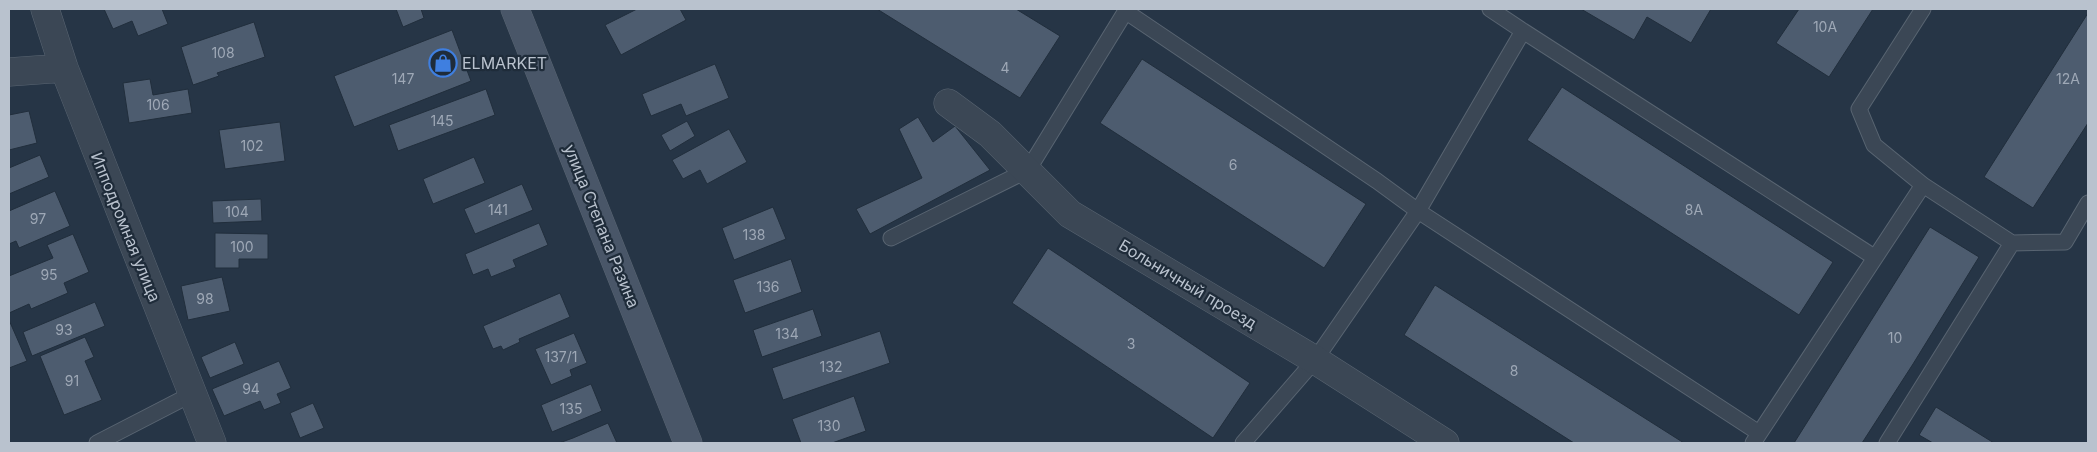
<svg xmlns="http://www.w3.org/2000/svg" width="2097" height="452" font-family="Inter,sans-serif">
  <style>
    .building { fill: #4d5c6f; stroke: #212e3c }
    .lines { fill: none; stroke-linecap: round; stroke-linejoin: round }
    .lane-casing { stroke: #596572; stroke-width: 17 }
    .street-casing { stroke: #596572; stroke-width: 29 }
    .secondary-casing { stroke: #596572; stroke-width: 29 }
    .lane { stroke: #3b4755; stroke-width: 15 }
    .street { stroke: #3b4755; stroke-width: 28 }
    .secondary { stroke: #495668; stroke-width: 28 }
    .labels { text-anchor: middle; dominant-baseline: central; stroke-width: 4.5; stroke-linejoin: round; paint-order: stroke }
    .number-label { font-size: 14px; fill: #9ea8b6 }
    .poi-label { font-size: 16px; fill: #b9c2ce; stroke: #1f2c3a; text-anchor: start }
    .street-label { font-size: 16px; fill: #b9c2ce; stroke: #1f2c3a }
  </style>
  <rect width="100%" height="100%" fill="#263546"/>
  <path class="building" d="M104 9H162L168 24 138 36 132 21 113 29Z
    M396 9H421L424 18 403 27Z
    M637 9H680L686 20 621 55 605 25Z
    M877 9H1016L1060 36 1020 98Z
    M1581 9H1711L1691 43 1647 17 1634 40Z
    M1799 9H1873L1829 77 1776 43Z
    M2088 13V123L2033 208 1984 177Z
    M254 22 265 57 217 73 219 76 193 85 181 47Z
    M452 30 471 81 354 127 334 76Z
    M1142 59 1366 204 1324 268 1100 123Z
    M715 64 729 98 686 116 681 104 651 116 642 94Z
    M150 79 153 95 188 89 192 113 129 123 123 83Z
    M1562 87 1833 262 1799 315 1527 140Z
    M486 89 495 115 398 151 389 125Z
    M29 111 37 143 9 150V115Z
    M918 117 933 142 955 126 990 170 870 234 856 209 922 178 899 129Z
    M687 121 695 136 670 151 661 135Z
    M280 122 285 161 225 169 219 130Z
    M729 129 747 162 707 184 700 170 683 179 672 160Z
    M40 155 49 177 9 194V168Z
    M474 157 485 183 433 204 423 179Z
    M522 184 533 210 475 234 464 209Z
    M55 191 70 226 19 248 16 241 9 244V211Z
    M261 199 262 221 213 223 212 201Z
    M773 207 786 239 734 260 722 228Z
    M539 223 548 245 513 260 516 267 491 277 488 269 473 275 465 254Z
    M1930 227 1979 257 1913 364 1862 443H1794Z
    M215 233 268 234V259H239V268H215Z
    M73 234 89 272 64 283 68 293 31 309 29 304 9 313V276L53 258 47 245Z
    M1048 248 1250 383 1213 438 1012 303Z
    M791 259 802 292 745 313 733 280Z
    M222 277 230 311 188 320 181 286Z
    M1435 285 1542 353 1684 443H1574L1404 335Z
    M560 293 570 317 519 339 520 342 503 350 501 346 493 349 483 326Z
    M95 302 105 326 32 356 23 332Z
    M813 309 822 336 762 357 753 330Z
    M9 320 27 361 9 368Z
    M880 331 890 363 783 400 772 368Z
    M574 333 587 363 570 370 572 376 551 385 535 349Z
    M85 337 94 357 85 361 102 400 64 415 40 356Z
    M235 342 244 364 210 378 201 357Z
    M279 361 291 388 277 394 281 403 264 410 260 401 224 416 212 389Z
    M591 384 602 411 552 432 541 405Z
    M854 396 866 431 832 443H801L792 419Z
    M313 403 324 428 300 438 290 413Z
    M1936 407 1994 443H1933L1919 435Z
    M608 423 617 443H559L573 438Z"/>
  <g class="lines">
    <g class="lane-casing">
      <path id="lane" d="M1125 11 1377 181 1418 211 1759 433
        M1523 31 1874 257
        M1923 185 2012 243
        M891 238 1028 170 1127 9
        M97 443 192 394
        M1243 443 1315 360 1418 211 1523 31 1490 9
        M1753 443 1923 185 1874 145 1859 109 1923 9
        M1887 443 2012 243 2065 242 2088 203"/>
    </g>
    <g class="street-casing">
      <path id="street" d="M45 9 64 68 212 443
        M9 72 64 68
        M948 103 990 134 1070 214 1315 360 1445 443"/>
    </g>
    <g class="secondary-casing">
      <path id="secondary" d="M515 9 688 443"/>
    </g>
    <use href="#lane" class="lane"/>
    <use href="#street" class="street"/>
    <use href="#secondary" class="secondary"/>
  </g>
  <defs>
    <g id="shop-ring" transform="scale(1.4375)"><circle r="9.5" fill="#1f2c3a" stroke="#3f7fe0" stroke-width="1.5"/><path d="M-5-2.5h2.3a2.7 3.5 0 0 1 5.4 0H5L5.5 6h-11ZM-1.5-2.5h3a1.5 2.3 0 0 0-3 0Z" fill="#3f7fe0"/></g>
  </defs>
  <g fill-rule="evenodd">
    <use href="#shop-ring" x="443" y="63"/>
  </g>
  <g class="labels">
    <g class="number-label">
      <text x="1825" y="26">10А</text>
      <text x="223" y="52">108</text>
      <text x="1005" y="67">4</text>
      <text x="403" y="78">147</text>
      <text x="2068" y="78">12А</text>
      <text x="158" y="104">106</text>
      <text x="442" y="120">145</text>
      <text x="252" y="145">102</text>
      <text x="1233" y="164">6</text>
      <text x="498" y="209">141</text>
      <text x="1694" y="209">8А</text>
      <text x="237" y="211">104</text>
      <text x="38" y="218">97</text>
      <text x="754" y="234">138</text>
      <text x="242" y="246">100</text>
      <text x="49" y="274">95</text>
      <text x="768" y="286">136</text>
      <text x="205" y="298">98</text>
      <text x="64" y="329">93</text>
      <text x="787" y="333">134</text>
      <text x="1895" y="337">10</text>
      <text x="1131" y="343">3</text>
      <text x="561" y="356">137/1</text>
      <text x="831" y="366">132</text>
      <text x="1514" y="370">8</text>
      <text x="72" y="380">91</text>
      <text x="251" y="388">94</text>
      <text x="571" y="408">135</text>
      <text x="829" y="425">130</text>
    </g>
    <g class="poi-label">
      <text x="462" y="63">ELMARKET</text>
    </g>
    <g class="street-label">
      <text transform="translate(602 226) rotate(68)">улица Степана Разина</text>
      <text transform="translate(126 227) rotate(68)">Ипподромная улица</text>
      <text transform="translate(1188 284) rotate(31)">Больничный проезд</text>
    </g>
  </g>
  <rect width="2097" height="452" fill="none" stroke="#b9c2ce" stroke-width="20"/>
</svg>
